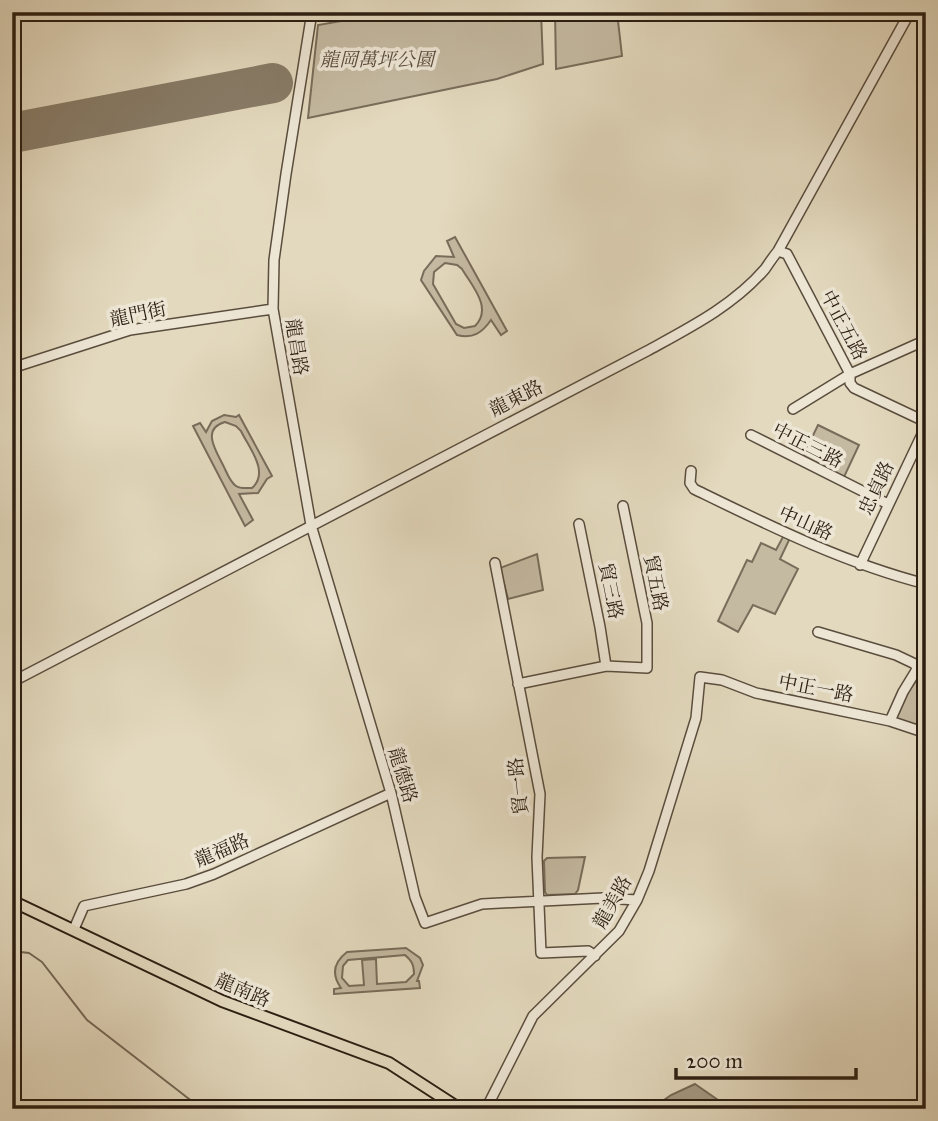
<svg xmlns="http://www.w3.org/2000/svg" width="938" height="1121" font-family="'IM FELL Great Primer','Noto Serif TC',serif">
  <style>
    .green { fill: #c4b9a1; stroke: #786c5a; stroke-width: 2; fill-rule: evenodd }
    .water { fill: #a59984; stroke: #756856; stroke-width: 2 }
    .lines { fill: none; stroke-linecap: round; stroke-linejoin: round }
    .stream { stroke: #756856; stroke-width: 2 }
    .runway { stroke: #887c68; stroke-width: 40 }
    .minor-casing { stroke: #5a4d3d; stroke-width: 12 }
    .major-casing { stroke: #2c1e12; stroke-width: 14 }
    .minor { stroke: #ede6d5; stroke-width: 9 }
    .major { stroke: #e3d9be; stroke-width: 10 }
    .labels { text-anchor: middle; dominant-baseline: central; stroke-width: 7; stroke-linejoin: round; paint-order: stroke }
    .park-label { font-size: 19px; font-style: italic; fill: #5a4c3d; stroke: #ede6d5 }
    .street-label { font-size: 19px; fill: #2c1e12; stroke: #ede6d5 }
  </style>
  <rect width="100%" height="100%" fill="#e3d9be"/>
  <filter id="stains"><feTurbulence type="fractalNoise" baseFrequency=".00286" numOctaves="4"/><feColorMatrix values="0 0 0 0 .2 0 0 0 0 .09 0 0 0 0 .02 0 0 0 .5 -.17"/></filter>
  <radialGradient id="worn" r=".72"><stop offset=".6" stop-color="#630" stop-opacity="0"/><stop offset="1" stop-color="#630" stop-opacity=".3"/></radialGradient>
  <path class="green" d="M393 12H541L543 64 497 79 308 118 318 25Z
    M555 12H617L622 56 556 69Z
    M455 237 507 331 501 335 491 320C482 333 473 339 457 335L421 280 424 271 436 256 454 257 447 241ZM445 263 457 265 462 269C472 286 493 308 475 326L464 328 456 324 433 284 434 272Z
    M224 415 236 417 239 415 272 476 267 479 258 493 239 494 253 520 245 526 193 426 200 423 206 432 212 421ZM225 422 236 426 241 431C249 448 270 472 252 488 247 488 240 489 236 486 230 482 227 473 224 467 217 452 200 429 225 422Z
    M818 425 859 445 844 477 803 456Z
    M784 535 790 538 780 559 798 569 775 614 753 605 738 632 718 621 747 560 752 562 761 543 776 550Z
    M537 554 543 590 508 599 500 568Z
    M926 666 925 723 916 725 894 718V713Z
    M585 857 578 890 575 894 547 895 545 892 544 861 547 858Z
    M406 948 420 958 423 965 417 981H419L420 988 334 994V989L341 988C331 974 334 962 347 952ZM405 955C412 961 414 965 414 974L406 982 377 984 376 959 362 960 364 985 349 986 342 978 343 966 348 960Z"/>
  <path class="water" d="M695 1084 731 1109H651L671 1095Z"/>
  <g class="lines">
    <path class="stream" d="M12 951 29 953 42 962 87 1020 202 1109"/>
    <path class="runway" d="M12 133 273 83"/>
    <g class="minor-casing">
      <path id="minor" d="M312 12 286 174 274 260 273 309 311 525 391 793 415 897 425 923 482 904 603 898 637 900
        M778 251 787 254 850 374V383L854 388 926 422
        M12 368 130 330 273 309
        M793 409 850 374 926 340
        M751 435 888 504
        M691 471 690 483 694 489C770 526 844 563 926 584
        M579 524 600 627 606 666
        M495 563 540 794 537 857 541 953 588 951 595 956
        M860 565 926 426
        M818 632 896 655 915 664 917 669 903 692 890 721
        M12 682 647 351C689 328 733 306 765 269 769 263 773 257 778 251L910 12
        M518 684 606 666 647 668V623L623 506
        M74 929 84 906 186 884 214 874 391 793
        M486 1109 533 1016 619 931 637 900 649 871 696 718 700 677 722 680 756 693 890 721 926 733"/>
    </g>
    <g class="major-casing">
      <path id="major" d="M12 901 222 1001 389 1063 460 1109"/>
    </g>
    <use href="#minor" class="minor"/>
    <use href="#major" class="major"/>
  </g>
  <g class="labels">
    <g class="park-label">
      <text x="377" y="59">龍岡萬坪公園</text>
    </g>
    <g class="street-label">
      <text transform="translate(138 314) rotate(-12)">龍門街</text>
      <text transform="translate(844 325) rotate(62)">中正五路</text>
      <text transform="translate(297 347) rotate(81)">龍昌路</text>
      <text transform="translate(516 398) rotate(-27)">龍東路</text>
      <text transform="translate(808 445) rotate(27)">中正三路</text>
      <text transform="translate(876 488) rotate(-65)">忠貞路</text>
      <text transform="translate(806 523) rotate(24)">中山路</text>
      <text transform="translate(656 583) rotate(79)">貿五路</text>
      <text transform="translate(611 591) rotate(79)">貿三路</text>
      <text transform="translate(816 688) rotate(11)">中正一路</text>
      <text transform="translate(403 775) rotate(73)">龍德路</text>
      <text transform="translate(518 786) rotate(-96)">貿一路</text>
      <text transform="translate(222 850) rotate(-23)">龍福路</text>
      <text transform="translate(612 902) rotate(-60)">龍美路</text>
      <text transform="translate(243 990) rotate(23)">龍南路</text>
    </g>
  </g>
  <rect width="938" height="1121" fill="none" stroke="#e3d9be" stroke-width="42"/>
  <rect x="14" y="14" width="910" height="1093" fill="none" stroke="#2c1e12" stroke-width="3.5"/>
  <rect x="21" y="21" width="896" height="1079" fill="none" stroke="#2c1e12" stroke-width="2"/>
  <path d="M676 1068v10h180v-10" fill="none" stroke="#2c1e12" stroke-width="3.5"/>
  <text x="686" y="1068" font-size="21" fill="#2c1e12" stroke="#ede6d5" stroke-width="5" paint-order="stroke">200 m</text>
  <rect width="100%" height="100%" filter="url(#stains)"/>
  <rect width="100%" height="100%" fill="url(#worn)"/>
</svg>
